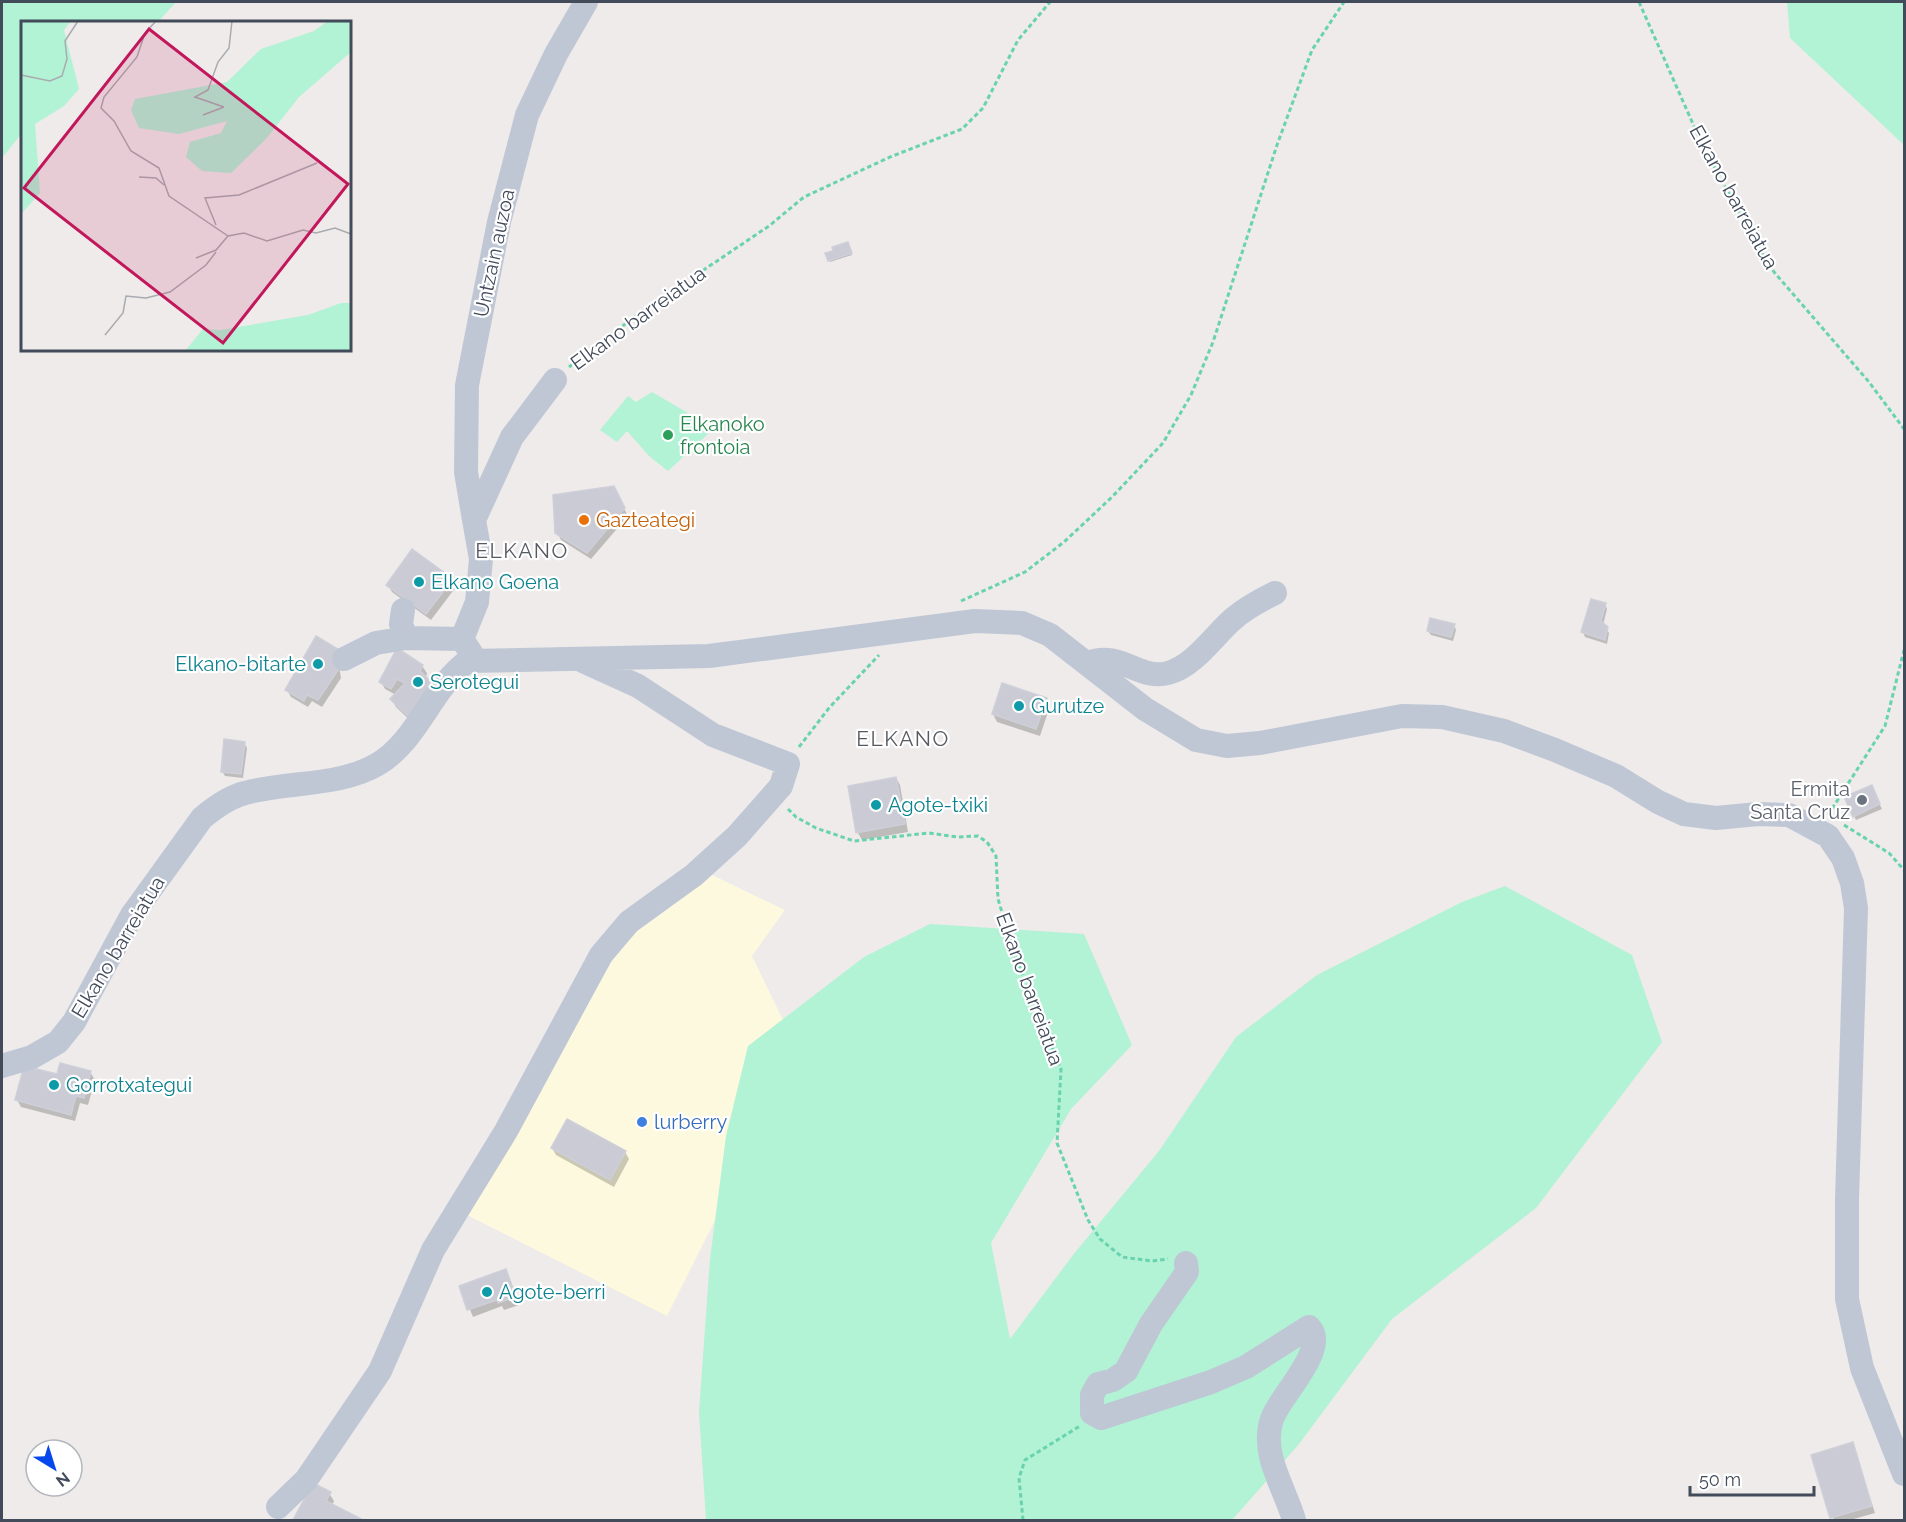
<svg xmlns="http://www.w3.org/2000/svg" width="1906" height="1522" font-family="Raleway,sans-serif">
  <style>
    .commercial { fill: #fdf9df }
    .green { fill: #b2f2d5 }
    .shadow { fill: #0003 }
    .building { fill: #cacbd4; stroke: #cecfd8; stroke-width: 1.5 }
    .lines { fill: none; stroke-linecap: round; stroke-linejoin: round }
    .path { stroke: #68d3ae; stroke-width: 3; stroke-dasharray: 4.5 3; stroke-linecap: butt }
    .minor { stroke: #bfc7d5; stroke-width: 24 }
    .leisure-dot { fill: #2e9e5b; stroke: #fff; stroke-width: 2 }
    .food-dot { fill: #e8710a; stroke: #fff; stroke-width: 2 }
    .culture-dot { fill: #0f9aa8; stroke: #fff; stroke-width: 2 }
    .worship-dot { fill: #6b7280; stroke: #fff; stroke-width: 2 }
    .shop-dot { fill: #3f7fe0; stroke: #fff; stroke-width: 2 }
    .labels { text-anchor: middle; dominant-baseline: central; stroke-width: 4.5; stroke-linejoin: round; paint-order: stroke }
    .street-label { font-size: 20px; fill: #424b5a; stroke: #fff }
    .leisure-label { font-size: 20px; fill: #27864d; stroke: #fff; text-anchor: start }
    .food-label { font-size: 20px; fill: #c56008; stroke: #fff; text-anchor: start }
    .culture-label { font-size: 20px; fill: #0d838f; stroke: #fff; text-anchor: start }
    .worship-label { font-size: 20px; fill: #5b616d; stroke: #fff; text-anchor: end }
    .shop-label { font-size: 20px; fill: #366cbe; stroke: #fff; text-anchor: start }
    .neighbourhood-label { font-size: 21px; letter-spacing: 1.5px; fill: #575a61; stroke: #fff }
    .inset-road { fill: none; stroke: #a9abb0; stroke-width: 1.5 }
    .view { fill: #c2185b; fill-opacity: 0.15; stroke: #c2185b; stroke-width: 3 }
    .inset-edge { fill: none; stroke: #424b5a; stroke-width: 3 }
  </style>
  <rect width="100%" height="100%" fill="#eeebea"/>
  <path class="commercial" d="M710 874 785 910 752 956 799 1053 667 1316 467 1215 623 942Z"/>
  <path class="green" d="M2 2H176L158 22H22V133L2 158Z
    M1787 2H1904V145L1790 38Z
    M652 392 693 416 711 431 668 471 649 456 627 431 617 442 600 430 628 396 636 402Z
    M1505 886 1632 955 1662 1042 1536 1208 1392 1319 1299 1444 1232 1520H706L699 1412 710 1259 726 1136 748 1046 864 957 930 924 1084 934 1132 1045 1071 1109 991 1243 1010 1339 1073 1255 1159 1151 1236 1037 1317 975 1462 902Z"/>
  <path class="shadow" d="M849 246 852 255 830 262 827 254Z
    M613 488 628 516 591 559 561 540 557 532Z
    M452 580 456 587 431 620 392 592 388 585Z
    M1605 604 1607 609 1603 625 1609 633 1607 644 1585 637 1583 632Z
    M1454 625 1456 630 1453 641 1431 635 1428 631Z
    M339 666 341 678 322 707 312 701 308 707 291 697 287 690Z
    M422 666 427 673 414 724 396 707 392 700 396 695 385 689 381 682Z
    M1045 699 1050 706 1040 736 997 722 993 714Z
    M244 743 247 748 243 778 225 776 222 771Z
    M896 778 900 785 908 832 862 840 858 833Z
    M1873 791 1882 809 1856 820 1854 816Z
    M90 1072 95 1080 88 1105 80 1103 75 1121 21 1107 17 1100 58 1076Z
    M552 1148 625 1152 629 1159 614 1187 556 1155Z
    M506 1271 519 1305 504 1310 502 1306 473 1317 461 1287Z
    M1852 1444 1875 1513 1850 1520H1834L1813 1456Z
    M313 1485 329 1493 334 1501 332 1505 362 1520H295Z"/>
  <path class="building" d="M848 242 852 253 828 261 825 253 833 251 832 247Z
    M614 486 625 508 587 553 555 533 553 495Z
    M412 549 453 579 426 614 386 585Z
    M1591 599 1606 603 1601 621 1608 627 1605 640 1581 632Z
    M1430 618 1455 624 1451 637 1427 631Z
    M316 636 341 651 336 658 338 670 318 700 307 695 304 701 285 690Z
    M397 648 423 665 420 671 438 688 410 718 390 699 405 683 397 679 391 689 379 682Z
    M1002 683 1047 698 1036 729 992 714Z
    M224 739 245 742 241 774 221 772Z
    M896 777 905 824 856 833 848 786Z
    M1872 785 1880 804 1853 817 1844 797Z
    M60 1063 91 1071 84 1098 76 1096 71 1115 15 1100 24 1066 57 1074Z
    M567 1119 626 1151 610 1180 551 1148Z
    M506 1269 516 1297 498 1303 497 1300 467 1310 459 1286Z
    M1853 1442 1872 1506 1830 1518 1811 1455Z
    M313 1483 331 1492 326 1501 363 1520H293Z"/>
  <g class="lines">
    <path class="path" d="M1639 2 1701 142 1758 247 1774 272 1869 382 1904 429
      M569 367 641 312 769 226 804 197 890 157 962 129 983 108 1018 40 1050 2
      M961 601 1025 572 1064 542 1112 497 1163 443 1191 395 1213 342 1277 145 1312 50 1344 2
      M799 747 829 708 879 655
      M788 809 796 817 816 828 854 841 929 833 957 837 978 836 987 842 996 856 998 899 1015 956 1061 1069 1057 1143 1088 1220 1100 1239 1122 1257 1152 1261 1168 1259
      M1828 815 1885 726 1904 650
      M1844 825 1889 853 1904 870
      M1023 1520 1019 1478 1025 1460 1080 1426"/>
    <path class="minor" d="M474 520 466 472 467 385 499 222 527 115 556 54 586 2
      M403 610 401 624 406 638
      M344 659 376 643 406 638 462 639
      M475 659 462 639 477 602 481 559 474 520 512 437 555 380
      M1088 663C1120 650 1139 681 1168 673 1194 666 1212 638 1232 620 1244 609 1259 601 1275 593
      M2 1066 32 1057 58 1042 74 1022 132 915 202 818C214 808 229 797 245 793 288 781 339 787 378 764 418 740 431 688 468 661L709 656 975 621 1022 623 1050 635 1145 709 1196 740 1227 746 1260 743 1402 716 1442 717 1504 731 1555 750 1616 776 1658 802 1684 814 1716 818 1758 814 1789 815 1828 836 1843 858 1852 883 1856 908 1847 1199V1299L1862 1368 1904 1474
      M1186 1263 1187 1272 1151 1324 1126 1371 1113 1380 1098 1384 1092 1395V1413L1101 1418 1211 1382 1246 1367 1309 1327C1330 1348 1279 1397 1272 1419 1260 1454 1285 1488 1294 1520
      M278 1507 306 1480 380 1371 433 1250 506 1131 601 955 629 922 694 875 737 836 781 786 788 764 713 735 638 686 583 661"/>
  </g>
  <circle class="leisure-dot" cx="668" cy="435" r="6"/>
  <circle class="food-dot" cx="584" cy="520" r="6"/>
  <g class="culture-dot">
    <circle cx="419" cy="582" r="6"/>
    <circle cx="318" cy="664" r="6"/>
    <circle cx="418" cy="682" r="6"/>
    <circle cx="1019" cy="706" r="6"/>
    <circle cx="876" cy="805" r="6"/>
    <circle cx="54" cy="1085" r="6"/>
    <circle cx="487" cy="1292" r="6"/>
  </g>
  <circle class="worship-dot" cx="1862" cy="800" r="6"/>
  <circle class="shop-dot" cx="642" cy="1122" r="6"/>
  <g class="labels">
    <g class="street-label">
      <text transform="translate(1734 197) rotate(61)">Elkano barreiatua</text>
      <text transform="translate(494 253) rotate(-78)">Untzain auzoa</text>
      <text transform="translate(638 318) rotate(-36)">Elkano barreiatua</text>
      <text transform="translate(118 947) rotate(-59)">Elkano barreiatua</text>
      <text transform="translate(1030 989) rotate(70)">Elkano barreiatua</text>
    </g>
    <g class="leisure-label">
      <text x="680" y="424">Elkanoko<tspan x="680" dy="23">frontoia</tspan></text>
    </g>
    <g class="food-label">
      <text x="596" y="520">Gazteategi</text>
    </g>
    <g class="culture-label">
      <text x="431" y="582">Elkano Goena</text>
      <text x="306" y="664" text-anchor="end">Elkano-bitarte</text>
      <text x="430" y="682">Serotegui</text>
      <text x="1031" y="706">Gurutze</text>
      <text x="888" y="805">Agote-txiki</text>
      <text x="66" y="1085">Gorrotxategui</text>
      <text x="499" y="1292">Agote-berri</text>
    </g>
    <g class="worship-label">
      <text x="1850" y="789">Ermita<tspan x="1850" dy="23">Santa Cruz</tspan></text>
    </g>
    <g class="shop-label">
      <text x="654" y="1122">lurberry</text>
    </g>
    <g class="neighbourhood-label">
      <text x="522" y="550">ELKANO</text>
      <text x="903" y="738">ELKANO</text>
    </g>
  </g>
  <g transform="translate(21 21)">
    <rect width="330" height="330" fill="#eeebea"/>
    <path d="M0 0H50L43 9 58 68 43 85 14 103 19 172 0 193ZM307 0H330V31L278 76 245 118 210 152 181 150 165 136 169 121 200 112 206 100 158 113 118 107 110 89 114 78 206 61 240 28 293 10ZM320 282H330V330H164L182 308 200 309 287 294Z" fill="#b2f2d5"/>
    <path class="inset-road" d="M135 0 124 12 116 36 83 76 80 87 93 100 110 130 138 147 148 175 207 215M0 54 29 60 41 55 46 38 44 20 57 0M203 86 174 76 187 69 197 41 208 27 211 0M182 94 203 86M118 156 135 157 143 164M195 204 184 177 218 174 296 142M175 237 195 229 207 215 223 212 246 220 282 209 295 212 314 207 330 213M84 314 102 292 105 275 125 277 149 271 185 244 195 231"/>
    <path class="view" d="M128 8 327 163 202 322 3 167Z"/>
    <rect width="330" height="330" class="inset-edge"/>
  </g>
  <rect width="1906" height="1522" fill="none" stroke="#424b5a" stroke-width="6"/>
  <g transform="translate(54 1468) rotate(142)"><circle r="28" fill="#ffffff" stroke="#b3b7bd" stroke-width="1.5"/>
  <path d="M0-4.5L10 22L0 15L-10 22Z" fill="#0748ec"/>
  <text y="-9" font-size="16" font-weight="bold" text-anchor="middle" fill="#424b5a">N</text>
  </g>
  <path d="M1690 1486v9h124v-9" fill="none" stroke="#424b5a" stroke-width="3"/>
  <text x="1699" y="1486" font-size="18" fill="#424b5a" stroke="#ffffff" stroke-width="4.5" paint-order="stroke">50 m</text>
</svg>
